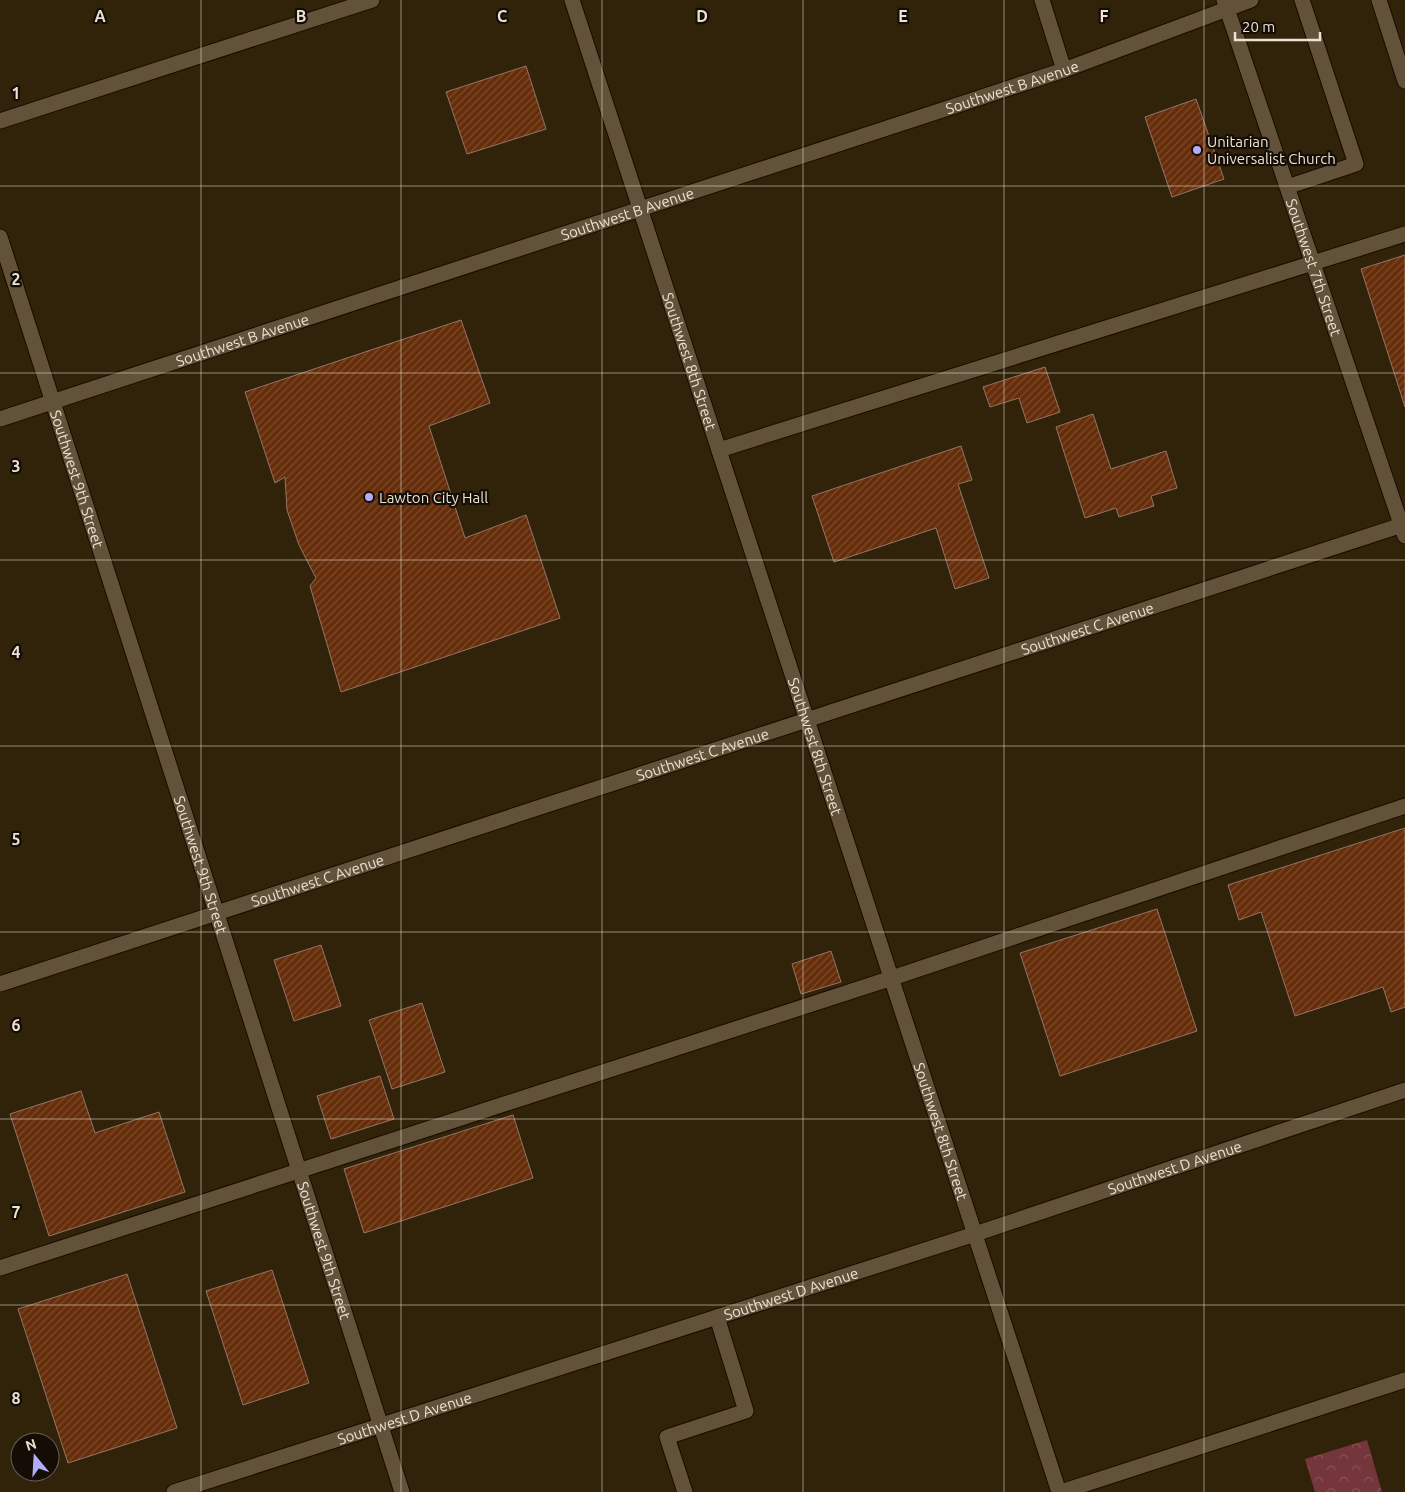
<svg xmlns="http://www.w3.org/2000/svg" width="1405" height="1492" font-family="Ubuntu,sans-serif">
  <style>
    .park { fill: url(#park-crowns) }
    .building { fill: url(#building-hatch); stroke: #937567 }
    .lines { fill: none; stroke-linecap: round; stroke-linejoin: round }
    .service-casing { stroke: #180b00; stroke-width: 17 }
    .minor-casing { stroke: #180b00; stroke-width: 17 }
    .tertiary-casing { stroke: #180b00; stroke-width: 17 }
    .service { stroke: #625239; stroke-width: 15 }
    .minor { stroke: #625239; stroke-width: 15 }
    .tertiary { stroke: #625239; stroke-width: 15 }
    .grid { fill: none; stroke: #ebe2d4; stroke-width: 1; stroke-opacity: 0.55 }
    .poi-dot { fill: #b1adfa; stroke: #140d05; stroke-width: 2 }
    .labels { text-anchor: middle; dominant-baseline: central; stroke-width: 4.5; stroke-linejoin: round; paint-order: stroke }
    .street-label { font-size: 15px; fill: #ebe2d4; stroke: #140d05 }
    .poi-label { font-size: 15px; fill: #ebe2d4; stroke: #140d05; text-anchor: start }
    .grid-label { font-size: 16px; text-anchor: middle; font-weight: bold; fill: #ebe2d4; stroke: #140d05; stroke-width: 4.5; stroke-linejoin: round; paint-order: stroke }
  </style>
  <defs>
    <pattern id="park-crowns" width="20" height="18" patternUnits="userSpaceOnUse" patternTransform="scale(1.25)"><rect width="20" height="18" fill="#74363a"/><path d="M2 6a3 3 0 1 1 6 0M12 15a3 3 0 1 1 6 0" fill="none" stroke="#885356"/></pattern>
    <pattern id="building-hatch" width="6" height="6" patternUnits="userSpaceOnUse" patternTransform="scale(1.25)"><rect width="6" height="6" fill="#662d0a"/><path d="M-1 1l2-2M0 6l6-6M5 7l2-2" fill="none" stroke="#7c4b2d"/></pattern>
  </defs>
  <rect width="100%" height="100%" fill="#31230a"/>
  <path class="park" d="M1367 1440 1382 1492H1315L1305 1459Z"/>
  <path class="building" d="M526 66 546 129 467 154 446 92Z
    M1196 99 1224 179 1172 197 1145 117Z
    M1405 255V407L1361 269Z
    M461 320 490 403 429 426 465 538 526 515 560 618 341 692 310 586 316 578 299 545 287 510 285 477 275 483 245 392Z
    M1045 367 1060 412 1027 423 1019 398 990 407 983 387Z
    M1093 414 1111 469 1166 451 1177 488 1151 496 1154 506 1119 517 1116 508 1085 518 1056 427Z
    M961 446 972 480 958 484 989 578 955 589 936 528 834 562 812 496Z
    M1405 828V1007L1391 1012 1383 987 1295 1016 1261 912 1239 920 1228 885Z
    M1157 909 1197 1031 1060 1076 1020 953Z
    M321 945 341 1006 294 1021 274 960Z
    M831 951 841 982 801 994 792 964Z
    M422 1003 445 1072 392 1089 369 1020Z
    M380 1076 394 1119 331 1139 317 1096Z
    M81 1091 95 1133 159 1112 185 1192 49 1236 10 1114Z
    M513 1115 533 1178 364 1233 344 1169Z
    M272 1270 309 1383 243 1405 206 1291Z
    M127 1274 177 1428 68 1463 18 1309Z"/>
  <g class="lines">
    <g class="service-casing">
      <path id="service" d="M1042 0 1064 70
        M1379 0 1405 81
        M0 121 372 0
        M1287 187 1356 164 1302 0
        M719 450 1405 234
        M0 1268 892 978 1405 806
        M685 1492 667 1437 746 1411 717 1317
        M1061 1492 1405 1380"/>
    </g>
    <g class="minor-casing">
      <g id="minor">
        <path id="s1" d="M572 0 1059 1492"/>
        <path id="s2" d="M1224 0 1405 536"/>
        <path id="s3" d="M0 237 402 1492"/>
      </g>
    </g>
    <g class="tertiary-casing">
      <g id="tertiary">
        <path id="s4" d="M0 419 1064 70 1251 0"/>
        <path id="s5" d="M0 984 1405 524"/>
        <path id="s6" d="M174 1492 975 1234 1405 1090"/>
      </g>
    </g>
    <use href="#service" class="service"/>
    <use href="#minor" class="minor"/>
    <use href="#tertiary" class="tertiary"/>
  </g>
  <path class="grid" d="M201 0V1492M401 0V1492M602 0V1492M803 0V1492M1004 0V1492M1204 0V1492M0 186H1405M0 373H1405M0 560H1405M0 746H1405M0 932H1405M0 1119H1405M0 1305H1405"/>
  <g class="poi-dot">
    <circle cx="1197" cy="150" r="5"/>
    <circle cx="369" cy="497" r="5"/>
  </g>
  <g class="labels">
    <g class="street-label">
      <text stroke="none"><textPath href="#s4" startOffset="1065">Southwest B Avenue</textPath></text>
      <text stroke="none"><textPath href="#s4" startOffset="660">Southwest B Avenue</textPath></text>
      <text stroke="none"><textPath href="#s2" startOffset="282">Southwest 7th Street</textPath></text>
      <text stroke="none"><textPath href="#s4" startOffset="255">Southwest B Avenue</textPath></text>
      <text stroke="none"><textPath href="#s1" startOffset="380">Southwest 8th Street</textPath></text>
      <text stroke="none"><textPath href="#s3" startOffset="254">Southwest 9th Street</textPath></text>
      <text stroke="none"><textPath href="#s5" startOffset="1144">Southwest C Avenue</textPath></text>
      <text stroke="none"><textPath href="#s1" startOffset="785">Southwest 8th Street</textPath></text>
      <text stroke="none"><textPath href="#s5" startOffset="739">Southwest C Avenue</textPath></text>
      <text stroke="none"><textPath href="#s3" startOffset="659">Southwest 9th Street</textPath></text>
      <text stroke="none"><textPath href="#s5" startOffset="334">Southwest C Avenue</textPath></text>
      <text stroke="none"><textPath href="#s1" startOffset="1190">Southwest 8th Street</textPath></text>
      <text stroke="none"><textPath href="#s6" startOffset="1052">Southwest D Avenue</textPath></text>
      <text stroke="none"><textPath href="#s3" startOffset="1064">Southwest 9th Street</textPath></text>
      <text stroke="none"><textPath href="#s6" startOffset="648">Southwest D Avenue</textPath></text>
      <text stroke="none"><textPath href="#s6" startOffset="242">Southwest D Avenue</textPath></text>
    </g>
    <g class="poi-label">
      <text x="1207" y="141">Unitarian<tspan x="1207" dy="17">Universalist Church</tspan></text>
      <text x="379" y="497">Lawton City Hall</text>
    </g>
  </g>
  <g class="grid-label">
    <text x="100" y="22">A</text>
    <text x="301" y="22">B</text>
    <text x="502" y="22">C</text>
    <text x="702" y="22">D</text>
    <text x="903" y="22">E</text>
    <text x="1104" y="22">F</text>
    <text x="16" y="99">1</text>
    <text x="16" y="285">2</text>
    <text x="16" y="472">3</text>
    <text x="16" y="658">4</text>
    <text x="16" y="845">5</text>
    <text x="16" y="1031">6</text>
    <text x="16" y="1218">7</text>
    <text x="16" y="1404">8</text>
  </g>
  <g transform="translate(35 1457) rotate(342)"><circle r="24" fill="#140d05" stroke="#6a6258"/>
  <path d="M0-4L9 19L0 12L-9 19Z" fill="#b1adfa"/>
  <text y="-8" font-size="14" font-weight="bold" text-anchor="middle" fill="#ebe2d4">N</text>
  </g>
  <path d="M1235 32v8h85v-8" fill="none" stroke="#ebe2d4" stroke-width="2.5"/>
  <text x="1242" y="32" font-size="15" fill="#ebe2d4" stroke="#140d05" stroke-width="4" paint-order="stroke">20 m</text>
</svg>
